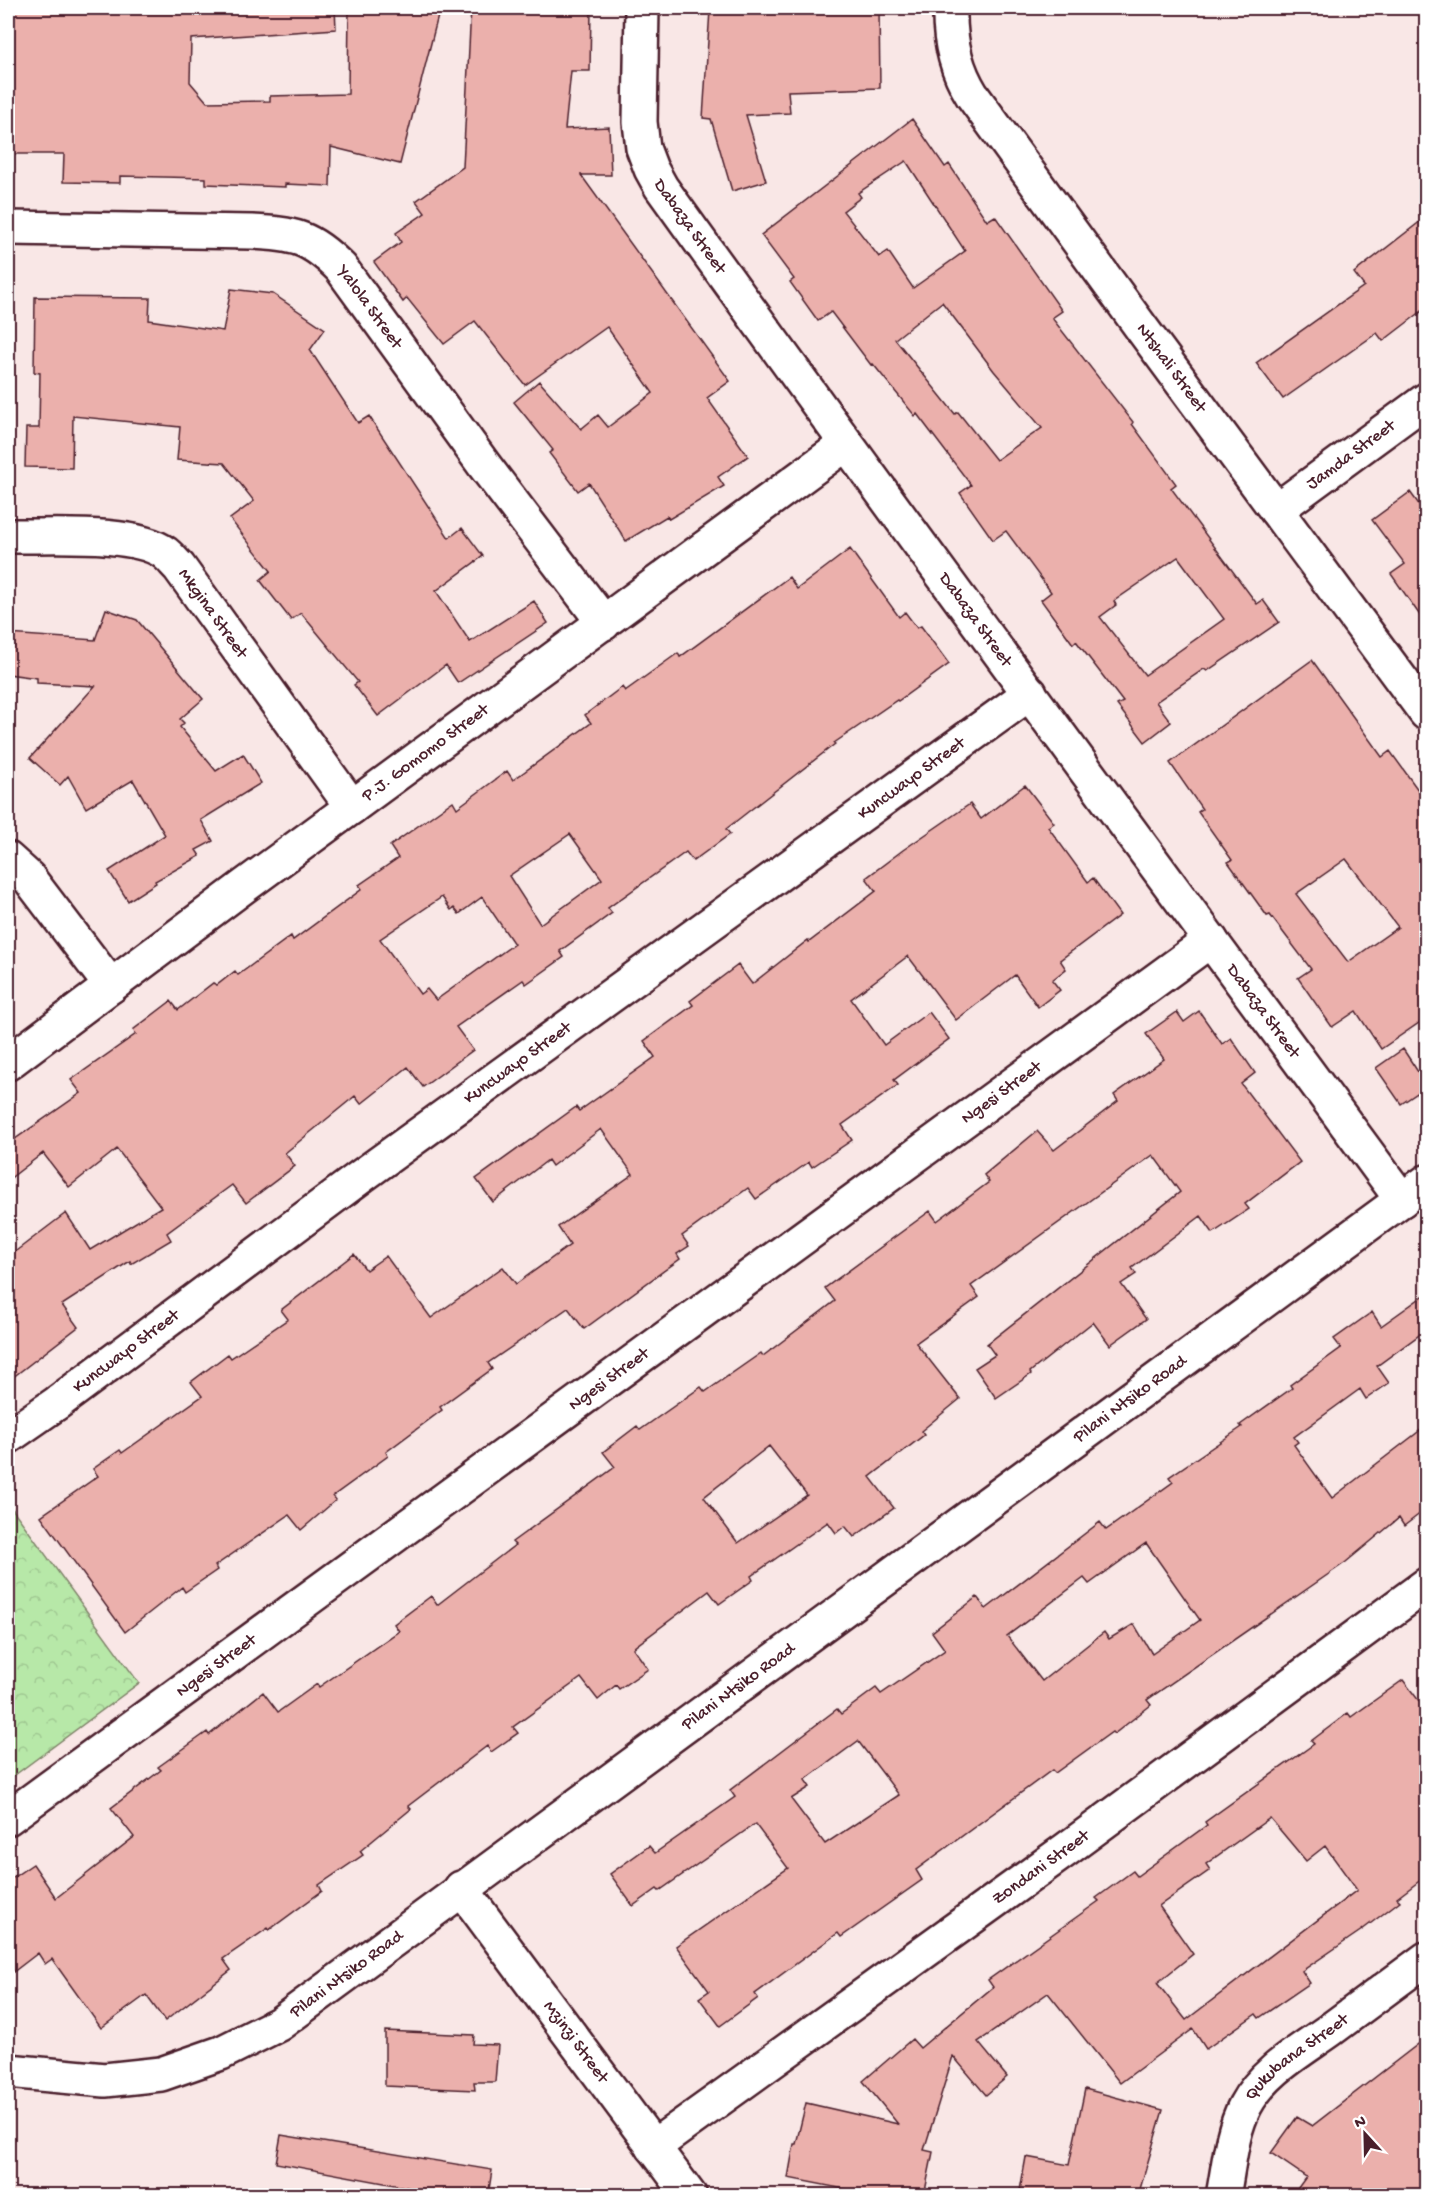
<svg xmlns="http://www.w3.org/2000/svg" width="1434" height="2203" font-family="'Gochi Hand',sans-serif">
  <style>
    .park { fill: url(#park-crowns); stroke: #80846a; stroke-width: 1.5 }
    .building { fill: #ebb0ac; stroke: #4a1f2b; stroke-width: 1.5; fill-rule: evenodd }
    .lines { fill: none; stroke-linecap: round; stroke-linejoin: round }
    .minor-casing { stroke: #4a1f2b; stroke-width: 38 }
    .minor { stroke: #fff; stroke-width: 33 }
    .labels { text-anchor: middle; dominant-baseline: central; stroke-width: 5; stroke-linejoin: round; paint-order: stroke }
    .street-label { font-size: 18px; fill: #4a1f2b; stroke: #fff }
  </style>
  <defs>
    <pattern id="park-crowns" width="20" height="18" patternUnits="userSpaceOnUse" patternTransform="scale(1.5)"><rect width="20" height="18" fill="#b7e8a8"/><path d="M2 6a3 3 0 1 1 6 0M12 15a3 3 0 1 1 6 0" fill="none" stroke="#9fc791"/></pattern>
  </defs>
  <rect width="100%" height="100%" fill="#f9e7e6"/>
  <filter id="ink" filterUnits="userSpaceOnUse"><feTurbulence type="fractalNoise" baseFrequency=".0167" numOctaves="2"/><feDisplacementMap in="SourceGraphic" scale="12" xChannelSelector="R" yChannelSelector="G"/><feConvolveMatrix kernelMatrix="1 2 1 2 8 2 1 2 1" color-interpolation-filters="sRGB"/></filter>
  <g filter="url(#ink)">
    <path class="park" d="M8 1503 139 1683 8 1780Z"/>
    <path class="building" d="M8 8H335L336 29 191 39 190 82 207 102 270 101V96L348 94 349 8H440L400 164 331 147 330 186 285 184V187L206 184V178L120 176V183L63 182 64 154H8Z
      M471 8H591L590 71H571L565 129 609 127 611 175H581L730 381 707 398 748 456 718 477 724 486 669 519 667 516 626 541 589 483 578 491 549 453 553 450 514 402 539 381 581 429 598 415 608 427 653 393 607 327 525 385 475 321 444 344 407 298 403 302 374 262 401 242 396 233 425 213 416 201 463 167Z
      M766 8H879L880 88 788 91 790 113 746 115 766 181 732 191 711 119 703 118 710 10 766 12Z
      M912 119 945 167 949 164 987 221 995 216 1062 311 1052 318 1133 422 1132 424 1176 484 1171 488 1257 604 1263 600 1279 622 1207 671 1204 669 1156 702 1171 722 1145 742 1117 705 1123 702 1076 641 1073 644 1041 600 1051 592 1006 531 993 540 960 493 971 485 917 414 915 416 873 364 871 365 831 312 818 321 790 282 794 279 761 235ZM906 161 965 251 913 288 888 251 879 257 843 211 861 197 858 193ZM942 302 994 371 1042 428 996 460 958 412 955 414 895 339ZM1178 557 1224 619 1145 675 1100 617 1116 605 1114 601Z
      M1426 217V308L1383 341 1377 333 1283 399 1256 363 1364 286 1354 273Z
      M231 289 273 294 325 329 310 350 358 423 369 416 449 538 462 528 483 556 436 591 470 642 534 601 548 623 458 683 446 665 378 716 354 685 358 682 301 613 291 620 260 580 271 571 230 519 254 501 224 463 177 460 180 427 73 416 72 468 25 467 26 428H39L40 373 34 372 35 297 150 298 149 320 223 331Z
      M1410 492 1426 514V624L1391 574 1405 564 1372 520Z
      M850 549 899 617 905 612 917 628 921 626 949 664 898 701 897 700 834 743 835 744 726 829 730 834 693 861 686 852 608 908 612 913 560 951 564 957 526 984 523 980 456 1027 473 1050 423 1087 408 1067 361 1104 355 1096 285 1153 295 1166 246 1203 232 1185 167 1233 171 1240 131 1264 130 1261 62 1305 78 1327 8 1381V1257L66 1213 90 1250 161 1207 117 1149 69 1187 43 1153 8 1180V1144L81 1093 71 1080 136 1034 133 1030 171 1001 178 1010 213 983 217 985 235 971 238 975 291 936 293 940 362 889 359 885 398 858 390 846 453 801 457 808 507 771 513 780 591 723 585 715 622 687 625 691 678 653 680 657 789 577 797 589ZM570 834 602 879 540 924 509 876ZM442 897 451 910 454 908 459 914 482 897 514 944 436 1000 427 989 420 994 380 939Z
      M106 609 137 620 203 699 180 719 184 723 180 727 216 771 243 754 261 783 201 820 213 841 196 850 200 856 155 881 156 883 128 901 109 871 165 835 133 780 86 808 68 776 60 785 30 758 95 686 37 683V678L8 674V634L95 640Z
      M1312 660 1382 757 1390 751 1426 801V1018L1381 1049 1356 1011 1332 1027 1298 978 1311 969 1270 915 1267 916 1228 862 1232 860 1198 812 1202 809 1170 763ZM1346 859 1398 927 1348 962 1296 894Z
      M1025 785 1054 823 1048 827 1088 882 1093 878 1120 915 1060 960 1066 969 1052 980 1060 990 1038 1007 1015 975 956 1020 908 956 851 999 884 1045 929 1012 949 1039 894 1080 898 1085 842 1125 852 1140 812 1167 809 1162 756 1199 748 1188 682 1236 689 1246 677 1254 680 1259 584 1329 568 1308 488 1363 492 1369 440 1407 442 1410 386 1452 388 1456 333 1496 336 1500 301 1530 289 1515 215 1566 217 1570 185 1592 182 1587 125 1632 41 1516 98 1476 93 1469 120 1450 122 1453 202 1396 191 1382 228 1354 231 1358 288 1319 281 1310 354 1254 366 1270 386 1256 431 1318 503 1267 516 1284 570 1245 558 1227 633 1174 601 1129 552 1166 548 1160 493 1202 476 1179 576 1107 579 1111 655 1057 644 1041 693 1005 690 1001 738 965 752 984 808 940 809 942 876 891 866 878 903 850 970 804 981 819Z
      M1199 1011 1222 1044 1231 1038 1255 1073 1241 1084 1300 1162 1245 1204 1249 1209 1213 1233 1201 1216 1132 1268 1136 1274 1121 1284 1146 1319 1110 1345 1093 1322 1030 1372 1031 1374 996 1398 975 1368 995 1355 987 1344 1180 1192 1153 1155 971 1286 979 1297 916 1343 960 1399 921 1431 924 1435 870 1477 894 1508 854 1537 845 1526 836 1533 828 1522 751 1576 753 1580 719 1604 709 1591 633 1648 648 1669 619 1689 616 1685 598 1700 581 1678 513 1727 518 1733 491 1752 487 1746 408 1806 411 1809 360 1851 363 1855 319 1885 322 1891 269 1930 268 1928 223 1959 231 1970 165 2021 146 1995 101 2028 52 1959 45 1964 38 1953 8 1976V1881L33 1864 56 1898 134 1837 111 1808 161 1770 158 1767 207 1732 209 1735 263 1692 278 1712 317 1684 319 1687 399 1631 394 1624 431 1596 437 1605 515 1545 512 1542 615 1467 603 1452 637 1426 640 1430 701 1387 705 1392 761 1353 763 1356 835 1301 825 1288 930 1211 937 1221 989 1182 984 1175 1037 1131 1054 1150 1118 1101 1114 1095 1164 1059 1146 1034 1177 1012 1184 1022ZM769 1446 807 1495 738 1543 704 1497Z
      M1403 1049 1426 1084V1087L1401 1104 1376 1068Z
      M1426 1294V1330L1377 1366 1389 1383 1366 1399 1360 1389 1294 1437 1298 1442 1294 1445 1332 1498 1426 1426V1509L1404 1526 1399 1518 1346 1562 1147 1700 1151 1705 1114 1734 1112 1732 1055 1773 1052 1770 916 1870 922 1880 841 1937 838 1933 755 1994 758 1998 720 2026 699 1998 709 1991 676 1946 788 1868 755 1824 659 1891 657 1889 633 1906 610 1874 649 1846 655 1853 735 1797 730 1790 837 1709 841 1714 876 1688 881 1694 945 1650 932 1632 977 1597 986 1609 1100 1522 1106 1530 1173 1482 1169 1477 1242 1427 1240 1425 1292 1388 1290 1385 1341 1348 1334 1339 1372 1312 1381 1326ZM1146 1543 1200 1620 1152 1654 1134 1624 1109 1639 1104 1632 1042 1681 1007 1636 1084 1578 1089 1584ZM858 1741 899 1795 825 1844 791 1799 810 1787 805 1780Z
      M1403 1680 1426 1710V1876L1397 1898 1400 1901 1362 1930 1302 1971 1310 1983 1259 2018 1256 2014 1206 2049 1193 2029 1120 2083 1048 1993 978 2042 1007 2077 986 2095 953 2056 924 2150 933 2152 924 2196H880L788 2178 794 2144H796L806 2103 898 2124 863 2081 912 2039 920 2048 993 1987 988 1980 1099 1901 1096 1898 1133 1871 1137 1876 1207 1825 1205 1822 1314 1744 1311 1741 1348 1713 1351 1717ZM1270 1818 1306 1861 1325 1846 1357 1890 1186 2020 1157 1983 1193 1954 1159 1906 1210 1870 1206 1864Z
      M385 2031 474 2035 473 2044 498 2045 495 2082H474L475 2090 385 2086Z
      M1426 2038V2196H1292L1306 2177 1271 2153 1297 2117 1312 2126Z
      M1085 2089 1163 2110 1138 2196H1019L1026 2157 1069 2165Z
      M281 2135 492 2170 488 2196H454L276 2163Z"/>
    <g class="lines">
      <g class="minor-casing">
        <g id="minor">
          <path id="s1" d="M642 8 640 122 643 148 651 169 661 187C905 527 1154 863 1402 1200"/>
          <path id="s2" d="M950 8C949 40 955 68 972 95L1143 330 1426 713"/>
          <path id="s3" d="M8 228 252 232C295 234 310 237 341 268L484 465 604 623"/>
          <path id="s4" d="M1276 510 1426 400"/>
          <path id="s5" d="M8 536C47 537 134 530 165 553 170 557 174 562 179 567L352 807"/>
          <path d="M8 859 28 877 111 986"/>
          <path id="s6" d="M8 1063 243 887 846 444"/>
          <path id="s7" d="M8 1437 57 1403 363 1175 1030 693"/>
          <path id="s8" d="M8 1818 1211 940"/>
          <path id="s9" d="M461 1888 690 2196"/>
          <path id="s10" d="M8 2071 105 2080 161 2074 221 2053 279 2024 1426 1182"/>
          <path id="s11" d="M653 2147 1067 1849 1426 1585"/>
          <path id="s12" d="M1223 2196C1229 2166 1231 2133 1245 2106 1263 2072 1299 2052 1330 2030 1362 2006 1394 1983 1426 1959"/>
        </g>
      </g>
      <use href="#minor" class="minor"/>
    </g>
  </g>
  <g class="labels">
    <g class="street-label">
      <text stroke="none"><textPath href="#s1" startOffset="232">Dabaza Street</textPath></text>
      <text stroke="none"><textPath href="#s3" startOffset="392">Yalola Street</textPath></text>
      <text stroke="none"><textPath href="#s2" startOffset="429">Ntshali Street</textPath></text>
      <text stroke="none"><textPath href="#s4" startOffset="93">Jamda Street</textPath></text>
      <text stroke="none"><textPath href="#s5" startOffset="237">Mkgina Street</textPath></text>
      <text stroke="none"><textPath href="#s1" startOffset="718">Dabaza Street</textPath></text>
      <text stroke="none"><textPath href="#s6" startOffset="520">P.J. Gomomo Street</textPath></text>
      <text stroke="none"><textPath href="#s7" startOffset="1118">Kuncwayo Street</textPath></text>
      <text stroke="none"><textPath href="#s1" startOffset="1204">Dabaza Street</textPath></text>
      <text stroke="none"><textPath href="#s7" startOffset="632">Kuncwayo Street</textPath></text>
      <text stroke="none"><textPath href="#s8" startOffset="1230">Ngesi Street</textPath></text>
      <text stroke="none"><textPath href="#s7" startOffset="146">Kuncwayo Street</textPath></text>
      <text stroke="none"><textPath href="#s8" startOffset="744">Ngesi Street</textPath></text>
      <text stroke="none"><textPath href="#s10" startOffset="1338">Pilani Ntsiko Road</textPath></text>
      <text stroke="none"><textPath href="#s8" startOffset="258">Ngesi Street</textPath></text>
      <text stroke="none"><textPath href="#s10" startOffset="852">Pilani Ntsiko Road</textPath></text>
      <text stroke="none"><textPath href="#s11" startOffset="478">Zondani Street</textPath></text>
      <text stroke="none"><textPath href="#s10" startOffset="366">Pilani Ntsiko Road</textPath></text>
      <text stroke="none"><textPath href="#s9" startOffset="192">Mzinzi Street</textPath></text>
      <text stroke="none"><textPath href="#s12" startOffset="165">Qukubana Street</textPath></text>
    </g>
  </g>
  <rect width="1434" height="2203" fill="none" stroke="#fff" stroke-width="30"/>
  <rect x="15" y="15" width="1404" height="2173" fill="none" stroke="#4a1f2b" stroke-width="2" filter="url(#ink)"/>
  <g transform="translate(1365 2134) rotate(338)" stroke="#ffffff" stroke-width="4.5" paint-order="stroke">
  <path d="M0-4.5L10 22L0 15L-10 22Z" fill="#4a1f2b"/>
  <text y="-9" font-size="16" font-weight="bold" text-anchor="middle" fill="#4a1f2b">N</text>
  </g>
</svg>
